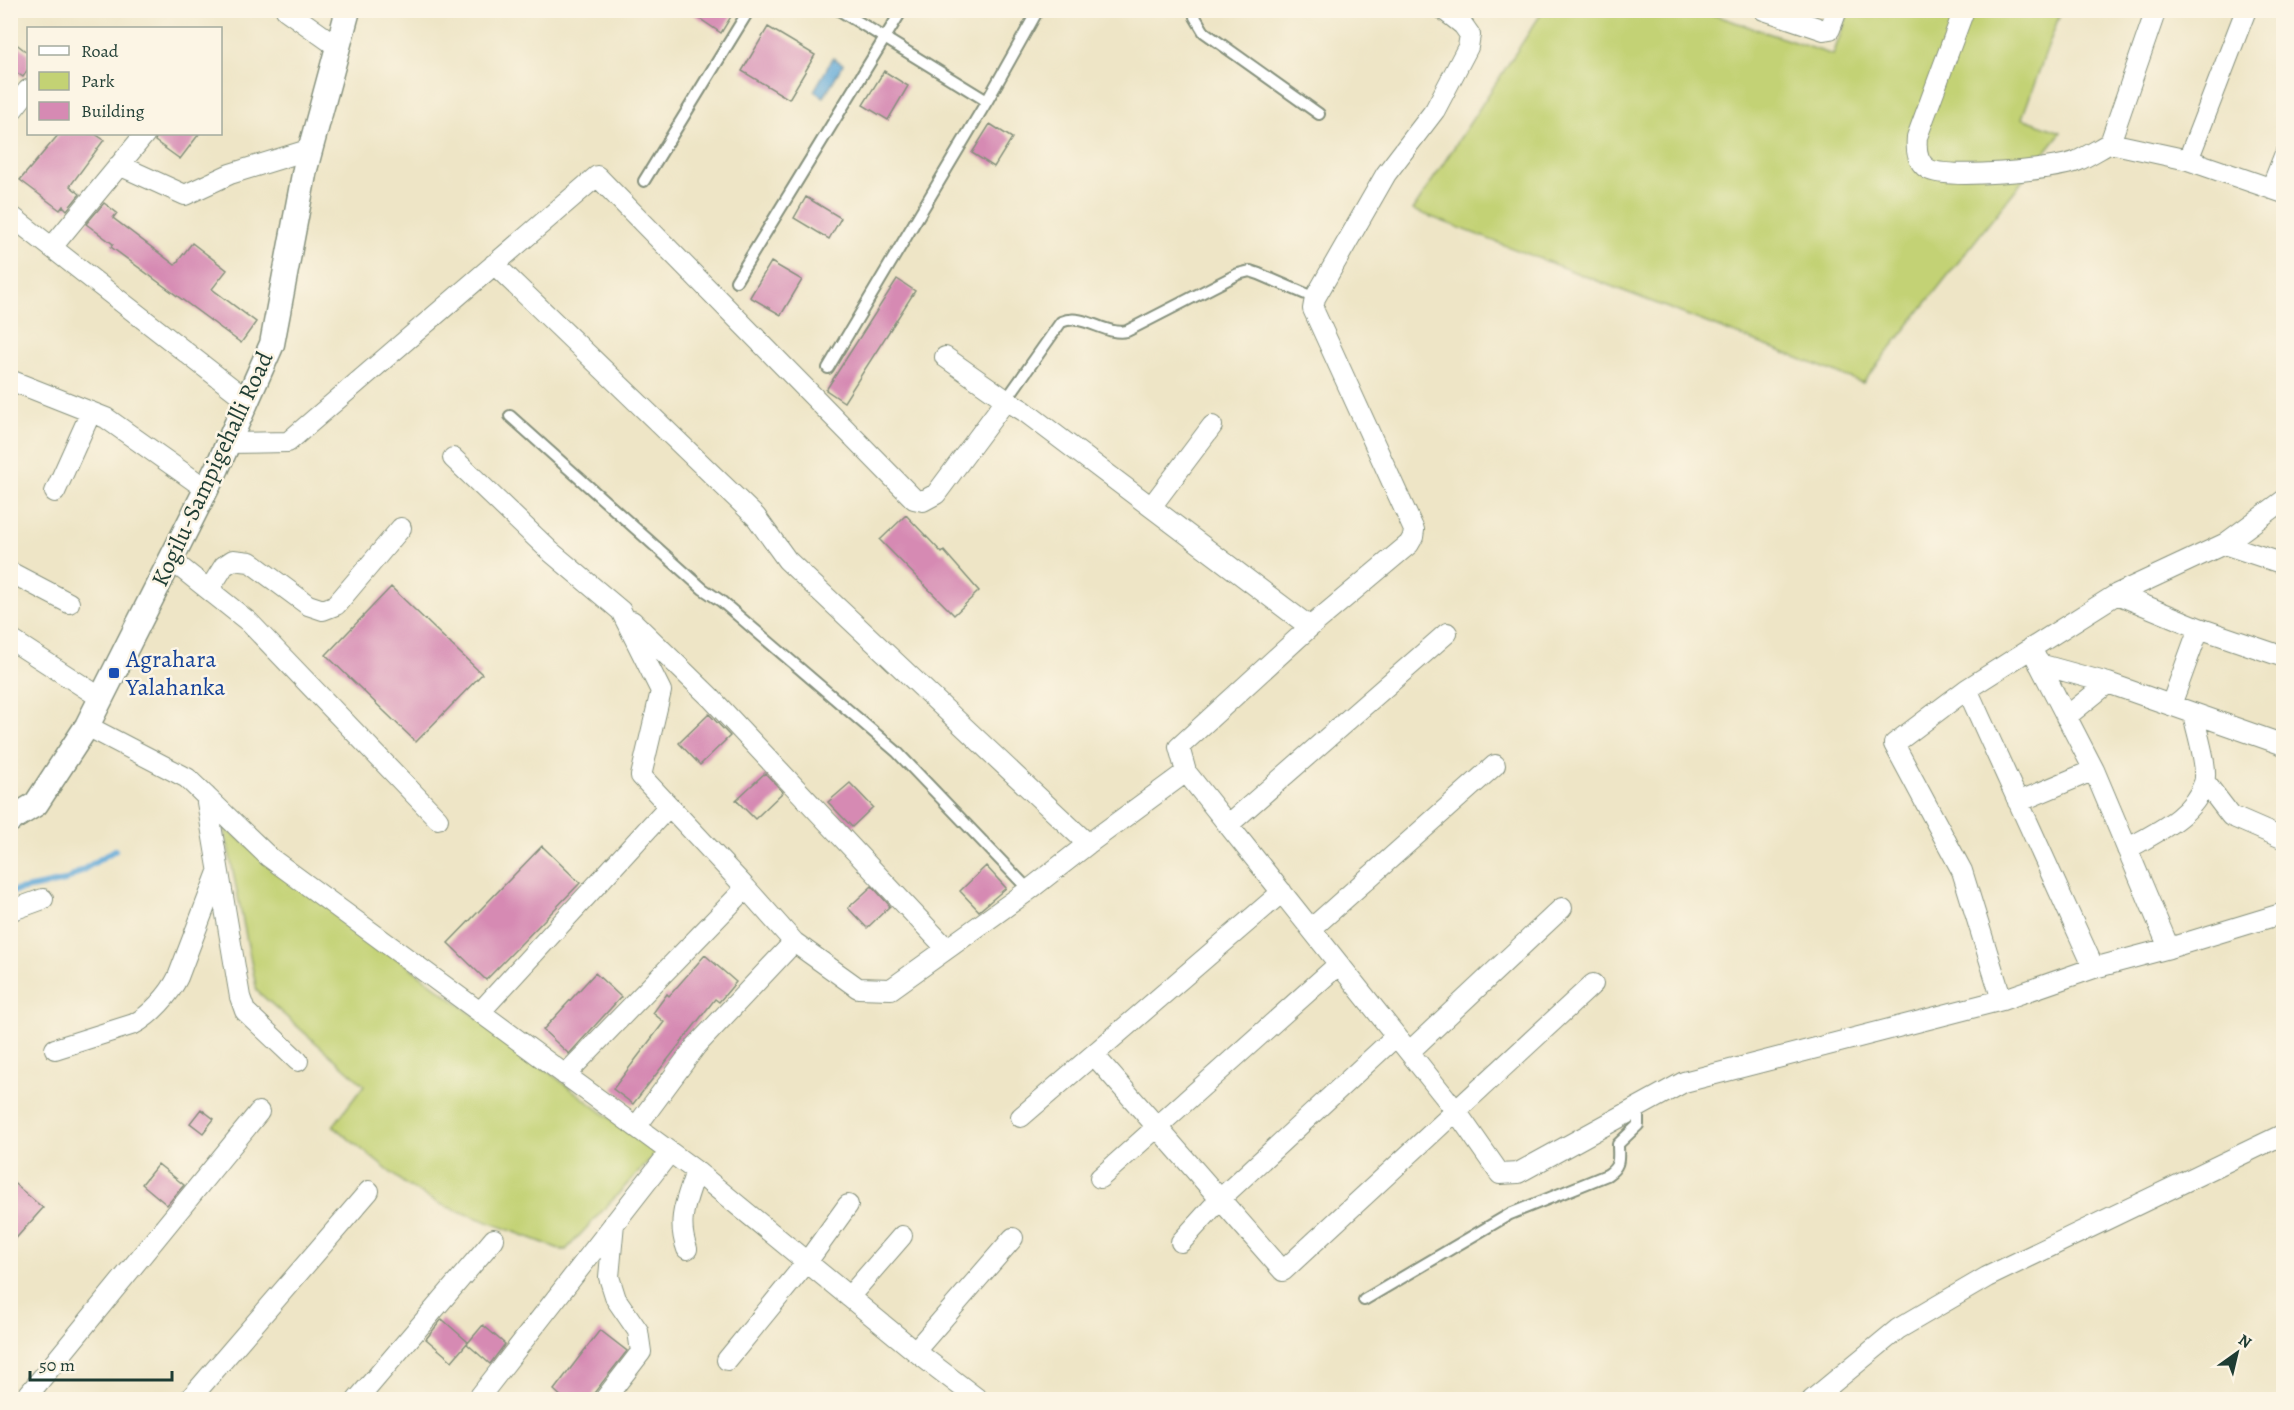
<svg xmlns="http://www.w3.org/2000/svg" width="2294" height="1410" font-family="Alegreya,serif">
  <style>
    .green { fill: #c3d274; stroke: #718854; stroke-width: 1.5 }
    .water { fill: #61a9d8; stroke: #407386; stroke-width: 1.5 }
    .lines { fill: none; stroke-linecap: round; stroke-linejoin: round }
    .stream { stroke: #61a9d8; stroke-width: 6 }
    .building { fill: #d68ab3 }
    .service-casing { stroke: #86917d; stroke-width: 14 }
    .minor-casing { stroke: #86917d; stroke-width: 22 }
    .tertiary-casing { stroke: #86917d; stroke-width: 27 }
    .service { stroke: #fff; stroke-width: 10 }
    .minor { stroke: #fff; stroke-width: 20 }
    .tertiary { stroke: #fff; stroke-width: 24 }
    .transit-dot { fill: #1a4fb4; stroke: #fcf5e5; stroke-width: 2 }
    .labels { text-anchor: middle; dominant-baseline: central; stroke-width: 5; stroke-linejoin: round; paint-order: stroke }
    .street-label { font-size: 24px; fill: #1f3d34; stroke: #fcf5e5 }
    .transit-label { font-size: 24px; fill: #164399; stroke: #fcf5e5; text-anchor: start }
  </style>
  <rect width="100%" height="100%" fill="#fcf5e5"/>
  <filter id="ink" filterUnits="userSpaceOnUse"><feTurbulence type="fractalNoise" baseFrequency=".0167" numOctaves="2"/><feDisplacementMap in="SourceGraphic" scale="12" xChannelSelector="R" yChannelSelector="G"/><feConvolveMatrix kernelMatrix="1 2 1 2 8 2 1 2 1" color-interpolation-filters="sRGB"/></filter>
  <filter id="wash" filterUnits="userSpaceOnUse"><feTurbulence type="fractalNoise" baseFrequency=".008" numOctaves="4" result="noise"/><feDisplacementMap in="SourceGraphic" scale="24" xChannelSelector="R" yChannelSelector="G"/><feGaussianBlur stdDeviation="1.35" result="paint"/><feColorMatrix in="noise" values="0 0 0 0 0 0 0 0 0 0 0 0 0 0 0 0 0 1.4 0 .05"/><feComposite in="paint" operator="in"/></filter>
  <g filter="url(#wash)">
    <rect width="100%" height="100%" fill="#eee5c6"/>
    <path class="green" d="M1543 11H1712L1711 14 1833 55 1849 11H2061L2022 118 2061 132 1863 383 1413 210Z
      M224 827 656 1153 565 1251 440 1204 406 1185 333 1126 364 1085 257 991Z"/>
    <path class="water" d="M833 58 843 64 824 97 814 91Z"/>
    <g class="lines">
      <path class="stream" d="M10 892 65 881 115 850"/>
    </g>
    <g id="blocks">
      <path class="building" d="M687 10H735L721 33Z
        M768 27 815 55 789 99 742 71Z
        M10 39 28 53V69L23 77 10 68Z
        M884 71 908 86 888 120 863 105Z
        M990 124 1012 138 994 167 972 153Z
        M59 134H95L104 140 70 186 80 194 67 210 63 206 60 210 20 180Z
        M157 134H199L180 159 155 141Z
        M806 197 841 218 829 239 794 218Z
        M104 203 117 213 113 218 175 265 192 243 227 270 212 289 256 322 241 343 111 247 113 244 86 224Z
        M771 262 802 280 781 315 750 297Z
        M897 279 915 291 844 402 826 390Z
        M906 515 942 553 944 551 979 591 954 615 880 540Z
        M391 587 482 674 416 742 326 655Z
        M709 714 730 736 700 765 679 743Z
        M765 773 783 792 755 819 736 800Z
        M850 783 873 807 852 827 828 802Z
        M542 846 580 883 486 980 448 943Z
        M986 866 1006 888 979 911 960 891Z
        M872 886 890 906 867 928 848 908Z
        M705 955 736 982 719 1002 715 999 633 1104 613 1089 664 1022 653 1013 667 994 669 996Z
        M595 973 621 997 569 1054 543 1030Z
        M201 1109 214 1119 203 1133 190 1123Z
        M158 1164 184 1185 167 1205 142 1184Z
        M10 1180 43 1208 10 1245Z
        M442 1319 468 1342 452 1361 426 1339Z
        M483 1325 505 1344 490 1364 467 1344Z
        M600 1330 627 1351 594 1393 592 1400H565L554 1390Z"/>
    </g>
  </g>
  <g filter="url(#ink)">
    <use href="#blocks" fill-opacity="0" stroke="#86917d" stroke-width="1.5"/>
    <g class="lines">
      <g class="service-casing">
        <path id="service" d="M839 10 987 101
          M1196 10 1195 17 1204 32 1319 114
          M644 181 749 10
          M736 281 902 10
          M828 368 987 101 1038 10
          M1006 400 1061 322C1084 312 1104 336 1127 331L1238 274 1250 271 1259 274 1315 298
          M510 416 703 589 721 601 897 752 1029 890
          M1364 1300 1510 1214 1607 1175C1621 1166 1618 1159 1618 1144L1638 1125V1106"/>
      </g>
      <g class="minor-casing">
        <path id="minor" d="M286 10 338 47
          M1444 10 1463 25 1470 35 1468 47 1435 110 1386 174 1315 298 1313 309 1414 530 1413 537 1409 544 1310 627 1179 747 1186 772 1456 1111 1500 1174 1518 1173 1684 1082 2002 1000 2094 968
          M1764 10 1824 30 1830 29 1837 10
          M1964 10 1917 137C1916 148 1916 162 1928 169 1945 180 2057 170 2077 161 2088 156 2099 149 2110 143L2188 160 2284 193
          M10 113 28 90
          M2110 143 2156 10
          M2188 160 2246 10
          M119 165 185 195 230 174 311 149
          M2271 189 2284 156
          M10 215 247 400
          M52 247 145 134
          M494 264 756 517 787 560 1088 844
          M945 357 1006 400
          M10 380 106 418 206 489
          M227 443 288 442 597 176 914 499 923 501 936 494 1006 400 1024 411 1310 627
          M453 458 551 552 621 611 661 691 641 776 746 888 794 942 858 988 891 989 1029 890 1088 844 1186 772
          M55 492 91 412
          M1151 507 1212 426
          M2223 545 2284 500
          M170 559 249 622 438 819
          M10 572 69 603
          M209 590 224 566 233 560 250 562 308 605 323 610 336 605 401 528
          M2117 594 1967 689 2094 968 2169 948 2284 913
          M632 621 711 698 946 948
          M2199 628 2117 594 2224 544 2284 564
          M10 639 101 698
          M2031 648 2094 770 2169 948
          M2039 664 2108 683 2284 745
          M1967 689 1894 744 1962 871 2002 1000
          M2171 705 2199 628 2284 657
          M2066 717 2108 683
          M87 726 187 778 269 857 696 1171 915 1351 979 1400
          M2205 782 2231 816 2284 839
          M206 796 240 997 245 1011 298 1061
          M2018 802 2094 770
          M1228 825 1447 633
          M2127 849C2155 833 2194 816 2204 783 2209 768 2196 730 2193 713
          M10 911 43 899
          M1311 929 1495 765
          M480 1012 669 806
          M55 1049 134 1024C151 1015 170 994 178 977L218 872
          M1409 1052 1562 908
          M1094 1055 1283 1271 1593 984
          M565 1075 746 888
          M1021 1117 1282 892
          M636 1127 696 1046 794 942
          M1100 1178 1339 964
          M1181 1242 1220 1199 1396 1036
          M687 1249C676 1219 687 1200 696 1171
          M849 1297 902 1236
          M915 1351 1013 1238
          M727 1360 807 1262 848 1205
          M24 1400 259 1112
          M189 1400 369 1191
          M357 1400 494 1239
          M477 1400 670 1152
          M604 1400 641 1352 638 1331 616 1299 609 1277 614 1223
          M1812 1400 1898 1329 1987 1277 2284 1134"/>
      </g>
      <g class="tertiary-casing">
        <path id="tertiary" d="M10 820 36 804 87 726 217 468 272 344 305 169 348 10"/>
      </g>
      <use href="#service" class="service"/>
      <use href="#minor" class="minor"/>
      <use href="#tertiary" class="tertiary"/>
    </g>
  </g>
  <rect class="transit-dot" x="108" y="667" width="12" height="12" rx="3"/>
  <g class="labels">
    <g class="street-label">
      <text transform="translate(212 469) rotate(-65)">Kogilu-Sampigehalli Road</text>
    </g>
    <g class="transit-label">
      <text x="126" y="659">Agrahara<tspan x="126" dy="28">Yalahanka</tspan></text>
    </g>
  </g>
  <rect width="2294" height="1410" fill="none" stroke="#fcf5e5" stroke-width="36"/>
  <rect x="27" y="27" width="195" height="108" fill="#fcf5e5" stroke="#a4ab9e" stroke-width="1.5"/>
  <rect x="39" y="46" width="30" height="9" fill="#ffffff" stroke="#a4ab9e" stroke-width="1.5"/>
  <text x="81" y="57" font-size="18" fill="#1f3d34">Road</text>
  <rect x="39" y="72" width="30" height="18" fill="#c3d274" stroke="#a4ab9e" stroke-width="1.5"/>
  <text x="81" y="87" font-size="18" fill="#1f3d34">Park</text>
  <rect x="39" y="102" width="30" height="18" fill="#d68ab3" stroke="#a4ab9e" stroke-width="1.5"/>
  <text x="81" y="117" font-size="18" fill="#1f3d34">Building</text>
  <g transform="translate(2237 1353) rotate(34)" stroke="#fcf5e5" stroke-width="4.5" paint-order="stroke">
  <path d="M0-4.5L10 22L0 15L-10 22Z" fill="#1f3d34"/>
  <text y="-9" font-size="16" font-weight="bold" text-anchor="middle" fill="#1f3d34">N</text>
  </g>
  <path d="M30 1371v9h142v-9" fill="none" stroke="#1f3d34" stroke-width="3"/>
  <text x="39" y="1371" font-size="18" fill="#1f3d34" stroke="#fcf5e5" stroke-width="4.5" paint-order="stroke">50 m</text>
</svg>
